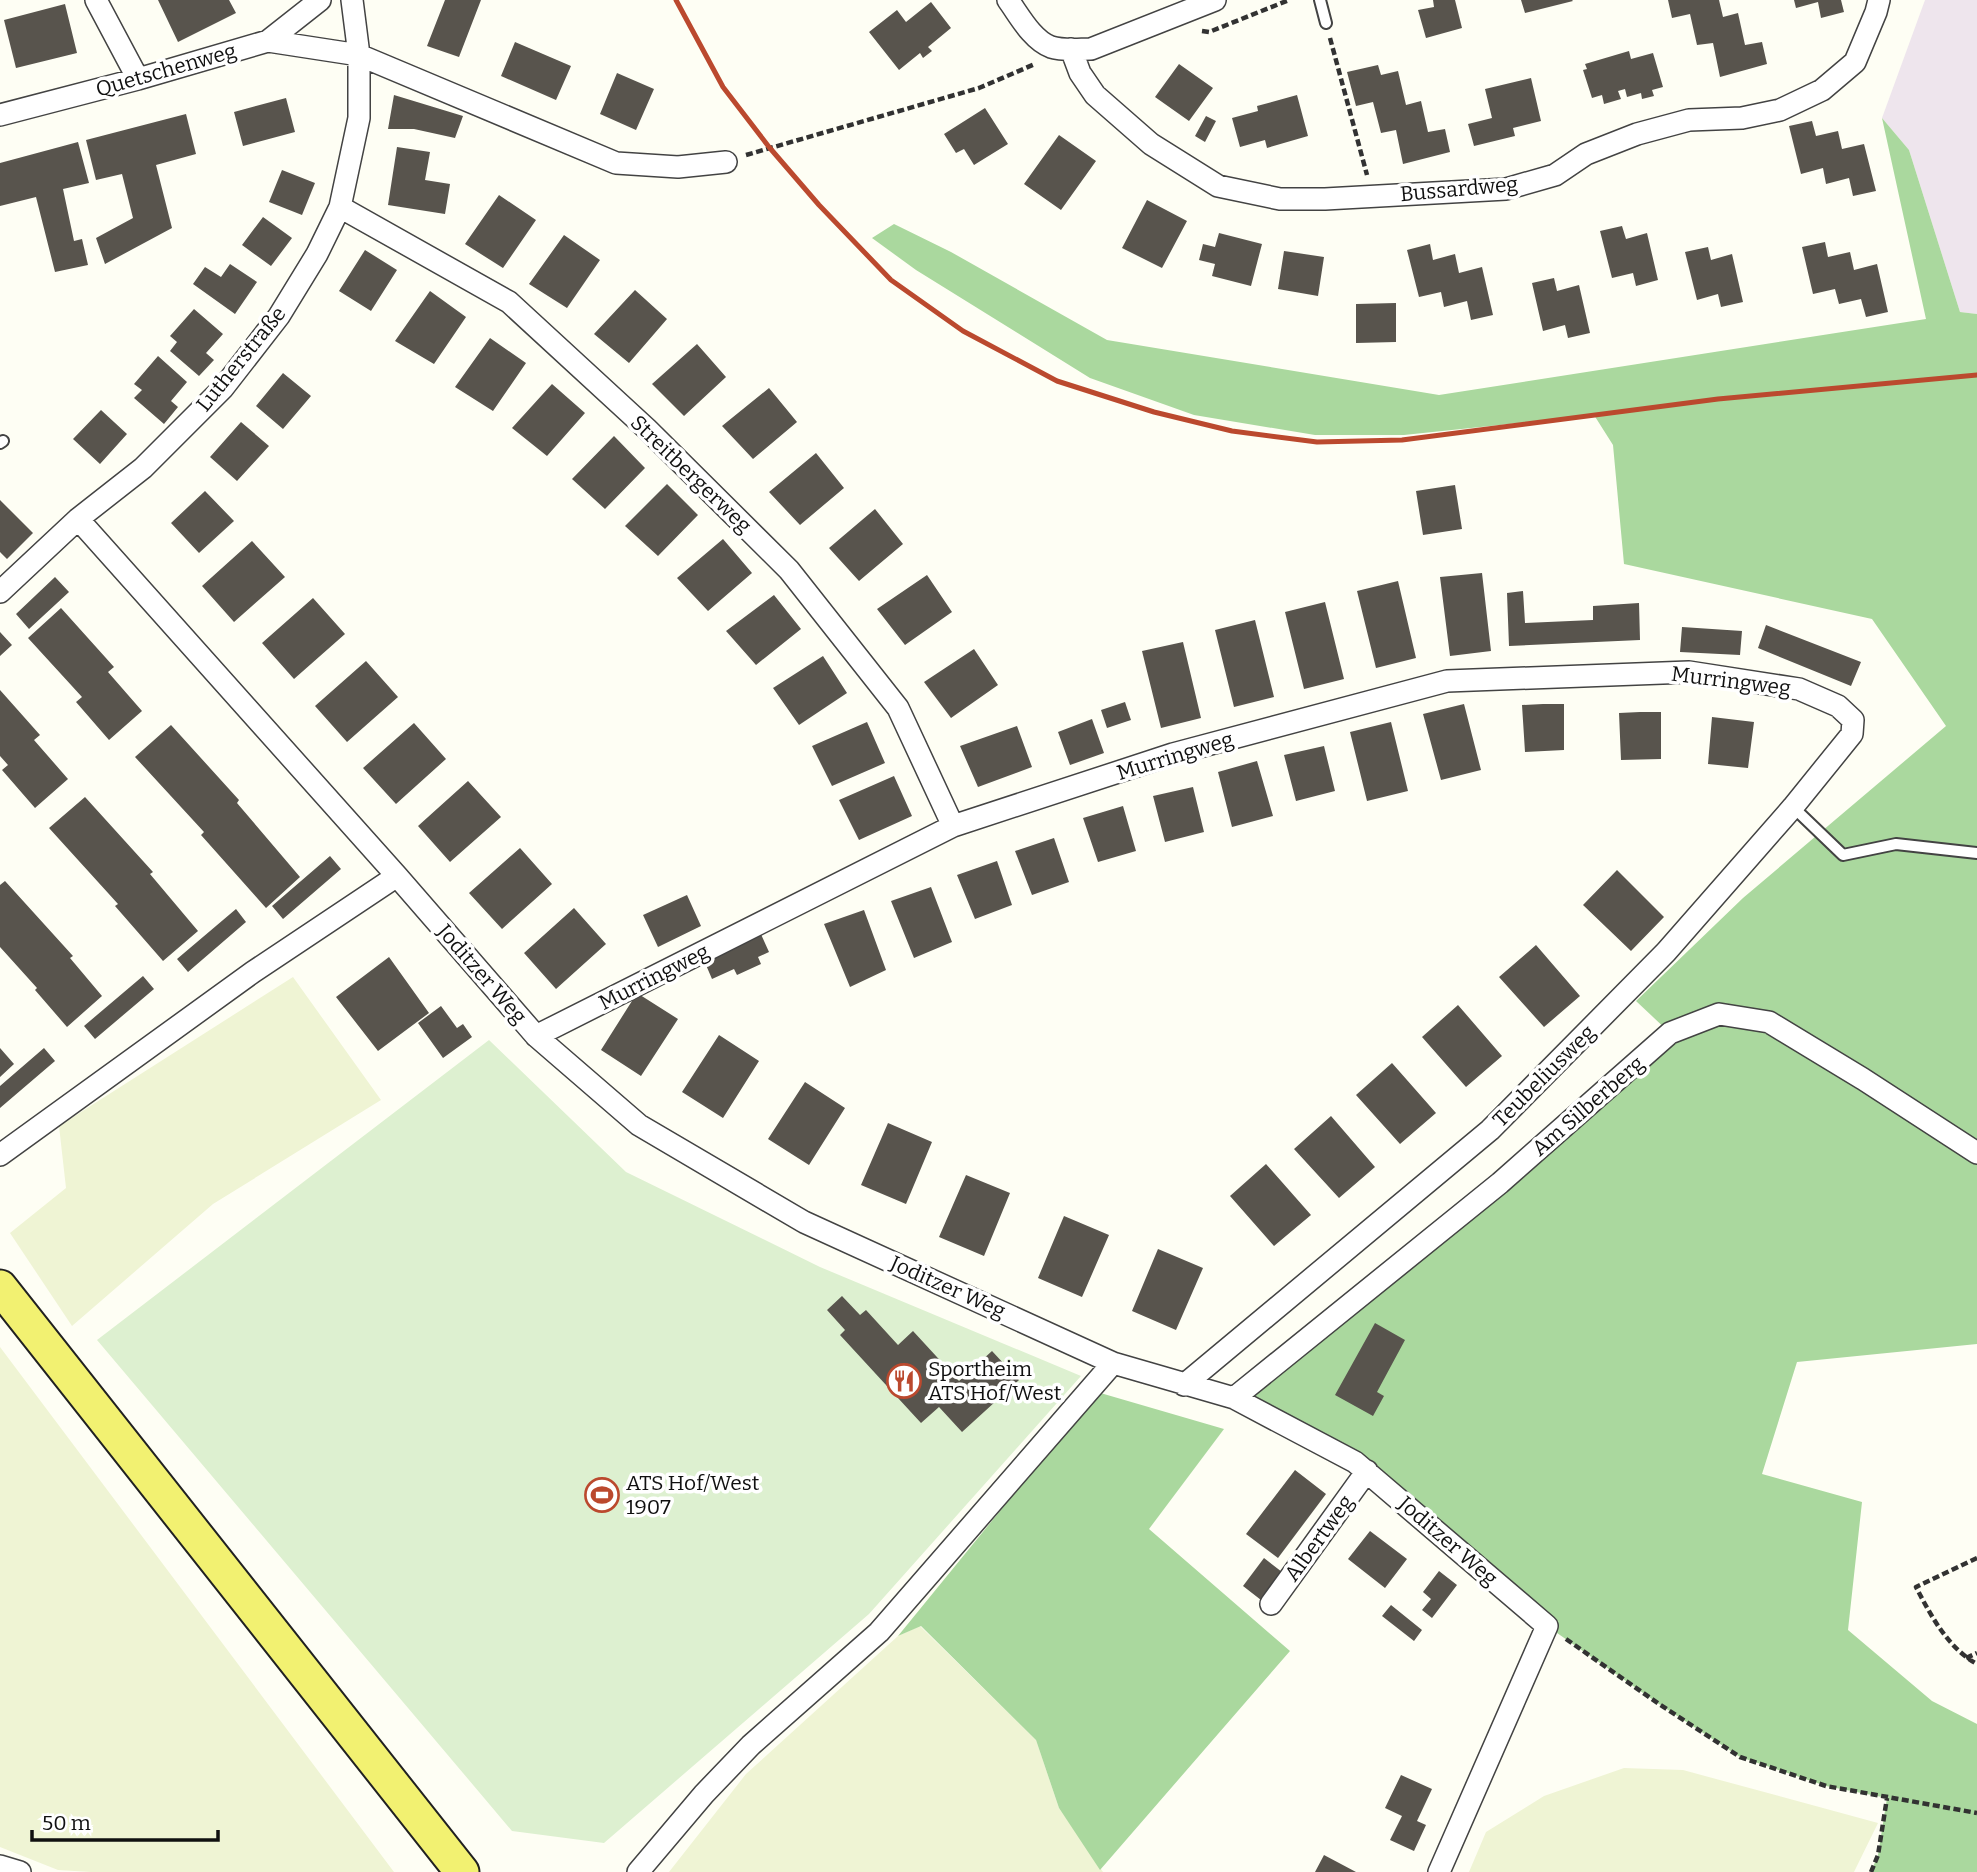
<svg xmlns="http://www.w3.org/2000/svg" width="1977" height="1872" font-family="Bitter,serif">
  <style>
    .industrial { fill: #eee5ed }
    .farmland { fill: #eff4d4 }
    .forest { fill: #aad89e }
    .pitch { fill: #ddf0d0 }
    .building { fill: #58544d }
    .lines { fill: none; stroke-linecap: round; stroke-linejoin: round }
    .service-casing { stroke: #434343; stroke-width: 14 }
    .minor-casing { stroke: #434343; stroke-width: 24 }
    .primary-casing { stroke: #212121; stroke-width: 37 }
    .path { stroke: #323232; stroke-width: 4.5; stroke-dasharray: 7 3.5; stroke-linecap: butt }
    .service { stroke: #fff; stroke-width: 10 }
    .minor { stroke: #fff; stroke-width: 21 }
    .primary { stroke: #f2f171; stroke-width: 33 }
    .rail { stroke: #bb492e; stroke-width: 5 }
    .labels { text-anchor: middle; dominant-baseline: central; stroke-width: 7; stroke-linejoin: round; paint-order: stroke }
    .street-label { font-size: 21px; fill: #101010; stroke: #fff }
    .poi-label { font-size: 21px; fill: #101010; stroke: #fff; text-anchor: start }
  </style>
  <rect width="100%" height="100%" fill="#fefef4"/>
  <path class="industrial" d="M1925 0H1977V314L1960 312 1909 150 1882 118Z"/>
  <path class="farmland" d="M293 977 381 1100 213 1204 72 1326 10 1233 66 1188 59 1126Z
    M0 1347 394 1872H91L58 1870 0 1847Z
    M920 1626 1036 1740 1059 1808 1103 1872H669L746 1774 898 1636Z
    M1624 1768 1683 1770 1878 1823 1854 1872H1469L1486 1832 1544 1796Z"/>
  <path class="forest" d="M1882 118 1909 150 1960 312 1977 314V1344L1797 1362 1762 1474 1862 1502 1848 1630 1932 1701 1977 1724V1872H1871L1878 1855 1887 1798 1826 1786 1740 1757 1659 1704 1547 1626 1367 1471 1234 1398 1670 1033 1636 1001 1743 898 1946 726 1872 619 1624 564 1613 445 1594 415 1404 435H1315L1194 415 1090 378 916 270 872 238 894 224 951 252 1107 340 1439 395 1926 319Z
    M1097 1392 1224 1429 1149 1529 1290 1651 1100 1870 1059 1808 1036 1740 921 1626 898 1636Z"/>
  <path class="pitch" d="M489 1040 626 1172 820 1267 1081 1376 869 1614 604 1843 512 1831 97 1340Z"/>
  <path class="building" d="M158 0H229L236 13 178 42Z
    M445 0H481L459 57 427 46Z
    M1433 0H1455L1462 28 1426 38 1418 10 1434 7Z
    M1521 0H1572L1573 1 1525 13Z
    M1668 0H1719L1723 17 1738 13 1745 45 1762 42 1767 64 1720 77 1713 43 1697 45 1690 14 1672 18Z
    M1794 0H1841L1844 12 1821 18 1818 2 1796 8Z
    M931 2 951 28 928 47 932 51 923 58 920 53 899 70 869 32 897 10 906 22Z
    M65 4 77 53 16 68 4 20Z
    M515 42 571 66 556 100 501 76Z
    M1629 51 1631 59 1653 53 1663 87 1652 90 1654 96 1642 99 1641 93 1627 97 1625 89 1618 91 1621 99 1604 104 1602 95 1592 98 1583 70 1587 69 1585 64Z
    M1179 64 1213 88 1189 121 1155 97Z
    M1378 65 1381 75 1398 71 1406 105 1421 101 1428 132 1445 129 1450 152 1403 164 1396 130 1381 133 1373 102 1356 106 1347 72Z
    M617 73 654 89 636 130 600 114Z
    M1531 78 1541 121 1513 128 1515 136 1474 146 1468 124 1492 118 1485 89Z
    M394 95 463 116 455 138 414 129H388Z
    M1297 95 1308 136 1267 148 1265 140 1240 147 1232 118 1258 111 1257 106Z
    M286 98 295 132 243 146 234 112Z
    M985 108 1008 144 974 165 964 149 956 153 944 134Z
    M186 114 196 154 156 165 172 228 105 264 96 238 133 218 122 174 96 180 86 140Z
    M1206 116 1216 121 1205 142 1195 136Z
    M1812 121 1816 136 1838 131 1842 149 1864 144 1876 191 1853 196 1849 178 1826 184 1823 168 1801 174 1789 126Z
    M1059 135 1096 161 1061 210 1024 184Z
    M78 142 89 183 63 189 74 241 82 239 88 265 55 272 36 197 0 206V163Z
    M397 147 430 152 425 180 450 184 445 214 388 205Z
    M282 170 315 183 302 215 269 202Z
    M499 195 536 220 503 268 465 244Z
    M1147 200 1187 221 1162 268 1122 248Z
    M263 217 292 238 271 266 242 245Z
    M1622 226 1626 239 1647 233 1658 280 1636 286 1633 273 1612 278 1600 231Z
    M1219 233 1262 244 1251 286 1212 276 1215 264 1199 260 1203 244 1215 247Z
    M564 235 600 260 567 308 529 284Z
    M1825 242 1828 257 1850 252 1854 270 1877 264 1888 312 1866 317 1861 299 1839 304 1835 289 1813 294 1802 247Z
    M1430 244 1433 260 1455 254 1459 273 1482 267 1493 315 1471 320 1467 301 1444 307 1441 292 1419 297 1407 250Z
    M1708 247 1711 260 1732 254 1743 302 1721 307 1718 294 1697 300 1685 252Z
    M365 250 397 270 371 311 339 291Z
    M1284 251 1324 257 1318 296 1278 289Z
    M230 264 257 282 235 314 193 284 205 267 221 277Z
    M1554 278 1557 291 1579 285 1590 333 1568 338 1565 325 1543 331 1532 283Z
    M635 290 667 319 629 363 594 334Z
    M430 291 466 317 434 364 395 341Z
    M1396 303V342L1356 343V304Z
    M194 309 223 334 206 353 214 360 199 376 170 351 177 342 170 336Z
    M490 338 526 363 493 411 455 387Z
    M697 344 726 377 684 416 652 384Z
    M158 356 187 382 171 401 178 407 164 424 134 398 142 390 134 384Z
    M283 373 311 396 283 429 256 406Z
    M552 384 585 413 547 456 512 428Z
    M769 388 797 422 753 459 722 426Z
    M101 410 127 434 100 464 73 439Z
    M241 422 269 446 237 481 210 457Z
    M614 436 645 468 605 509 572 479Z
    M816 453 844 488 800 525 769 492Z
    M667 484 698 515 658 556 625 526Z
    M1455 485 1462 529 1423 535 1416 491Z
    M205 491 234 521 199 553 171 523Z
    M0 500 33 533 7 559 0 552Z
    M875 509 903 544 859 581 829 548Z
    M723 539 752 573 708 611 677 578Z
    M252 541 285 577 234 622 202 586Z
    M1482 573 1491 651 1450 656 1440 577Z
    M927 575 952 612 905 645 877 609Z
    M55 577 69 592 29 629 16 614Z
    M1398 581 1416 658 1376 668 1357 591Z
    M1523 591 1525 623 1593 620V606L1639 603 1640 640 1509 646 1507 593Z
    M774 595 801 629 756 665 726 631Z
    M313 598 345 634 294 679 262 643Z
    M1325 602 1344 679 1304 689 1285 612Z
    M61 608 114 667 108 672 142 711 109 740 76 702 82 697 28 638Z
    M1255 620 1274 697 1234 707 1215 630Z
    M1766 625 1861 662 1851 686 1758 648Z
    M1682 627 1742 631 1740 655 1680 652Z
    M0 632 12 645 0 656Z
    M1183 642 1201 718 1161 728 1142 651Z
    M974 649 998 685 951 718 924 682Z
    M823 656 847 693 799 725 773 688Z
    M366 661 398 697 347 742 315 706Z
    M0 690 40 735 34 740 68 779 35 808 2 770 8 765 0 756Z
    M1125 702 1131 720 1107 728 1101 710Z
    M1464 704 1481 770 1441 780 1423 714Z
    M1543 704H1564V750L1525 752 1522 705Z
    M1640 712H1661V759L1621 760 1619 713Z
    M1712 717 1754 722 1748 768 1708 764Z
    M1092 719 1104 753 1070 765 1058 732Z
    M867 722 885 763 832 786 812 746Z
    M1391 722 1408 791 1367 801 1350 732Z
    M414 723 446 759 396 804 363 768Z
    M171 725 239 800 237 803 300 877 266 908 201 835 204 832 135 757Z
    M1017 726 1032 767 978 787 960 746Z
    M1324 746 1335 791 1296 801 1284 755Z
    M1257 761 1273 816 1232 827 1218 772Z
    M894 776 912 816 859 840 839 800Z
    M468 781 501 817 450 862 418 826Z
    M1193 787 1204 832 1165 842 1153 796Z
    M85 797 153 872 150 874 198 931 163 961 115 906 118 904 49 828Z
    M1123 806 1136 851 1098 862 1083 818Z
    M1054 838 1069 882 1032 895 1015 851Z
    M520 848 552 884 502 929 469 893Z
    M330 856 341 869 283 919 272 906Z
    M997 861 1012 905 975 919 957 875Z
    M1617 870 1664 917 1631 951 1583 905Z
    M5 881 73 956 70 958 102 996 67 1027 35 990 37 988 0 947V885Z
    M931 887 952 942 914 958 891 901Z
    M687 895 701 926 658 947 643 915Z
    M574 908 606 944 556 989 524 953Z
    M236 909 246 922 188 972 177 959Z
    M864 910 886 970 850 987 824 924Z
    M760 932 769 952 758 957 761 964 737 975 734 969 712 979 703 958Z
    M1536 945 1580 996 1544 1027 1499 977Z
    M389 957 429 1013 378 1051 336 997Z
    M143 976 154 989 95 1039 84 1026Z
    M637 993 678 1019 641 1076 601 1050Z
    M1458 1005 1502 1056 1466 1087 1422 1037Z
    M441 1006 457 1028 463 1024 472 1037 443 1058 418 1023Z
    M719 1035 759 1061 723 1118 682 1092Z
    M0 1048 14 1064 0 1077Z
    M44 1048 55 1061 0 1108V1086Z
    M1392 1063 1436 1113 1400 1144 1356 1095Z
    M805 1082 845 1108 809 1165 768 1139Z
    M1331 1116 1375 1167 1339 1198 1294 1149Z
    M888 1123 932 1142 906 1204 861 1185Z
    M1266 1164 1311 1215 1274 1246 1230 1196Z
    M966 1175 1010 1193 984 1256 939 1237Z
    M1064 1216 1109 1235 1082 1297 1038 1278Z
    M1158 1249 1203 1268 1176 1330 1132 1311Z
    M842 1296 860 1315 866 1310 898 1345 913 1331 959 1381 992 1351 1019 1380 962 1432 939 1407 921 1423 840 1335 845 1330 827 1310Z
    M1375 1323 1405 1340 1377 1392 1384 1396 1373 1416 1335 1395Z
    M1295 1470 1326 1494 1278 1558 1246 1534Z
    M1370 1531 1407 1559 1385 1588 1348 1559Z
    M1264 1558 1282 1572 1261 1600 1243 1586Z
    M1439 1571 1457 1585 1432 1618 1422 1610 1431 1599 1423 1592Z
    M1391 1605 1422 1630 1414 1641 1382 1616Z
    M1401 1775 1432 1789 1417 1821 1426 1825 1414 1851 1390 1840 1402 1816 1385 1808Z
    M1324 1855 1356 1872H1315Z"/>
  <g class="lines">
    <g class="service-casing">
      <path id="service" d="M1320 0 1326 23
        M0 443 3 441
        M1793 807 1843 855 1896 844 1977 853"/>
    </g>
    <g class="minor-casing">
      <path id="minor" d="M96 0 138 79
        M1008 0C1019 15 1032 40 1051 47 1063 51 1079 49 1091 49L1215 0
        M268 41 359 55 616 163 678 167 726 162
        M1071 49 1080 73 1095 95 1151 144 1218 186 1280 199H1325L1506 189 1555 175 1586 154 1637 134 1689 120 1742 118 1780 110 1822 90 1855 62 1876 12 1879 0
        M0 115 138 79 268 41 320 0
        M340 207 509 302 647 429 789 570 898 708 953 826
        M78 519 397 876 536 1036 639 1125 804 1222 1113 1363 1234 1398 1355 1462 1547 1626 1439 1872
        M0 592 78 519 143 468 223 388 279 316 317 254 340 207 359 118V55L352 0
        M536 1036 953 826 1173 754 1447 681 1689 672 1799 689 1838 706 1853 720 1852 734 1793 807 1666 952 1490 1130 1184 1385
        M0 1155 253 972 397 876
        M1234 1398 1500 1183 1670 1033 1719 1014 1769 1022 1863 1079 1977 1153
        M1271 1604 1367 1471
        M0 1866 20 1872
        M638 1872 704 1794 751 1745 879 1632 1113 1363"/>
    </g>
    <g class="primary-casing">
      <path id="primary" d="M0 1287 462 1872"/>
    </g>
    <path class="path" d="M1202 31 1209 32 1289 0
      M1330 38 1367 175
      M746 155 979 88 1035 64
      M1977 1558 1916 1587C1931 1616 1948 1648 1977 1664
      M1566 1639 1659 1704 1740 1757 1826 1786 1977 1813
      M1966 1658 1977 1653
      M1871 1872 1878 1855 1887 1798"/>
    <use href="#service" class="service"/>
    <use href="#minor" class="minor"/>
    <use href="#primary" class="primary"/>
    <path class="rail" d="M676 0 723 87 769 147 819 205 891 280 963 331 1057 381 1154 412 1232 431 1317 442 1402 440 1718 399 1977 375"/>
  </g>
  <defs>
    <g id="restaurant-ring" transform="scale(1.75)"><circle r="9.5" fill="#fff" stroke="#bb492e" stroke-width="1.5"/><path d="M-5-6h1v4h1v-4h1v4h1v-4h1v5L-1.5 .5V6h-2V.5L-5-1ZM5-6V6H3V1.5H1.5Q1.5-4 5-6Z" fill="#bb492e"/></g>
    <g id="stadium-ring" transform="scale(1.75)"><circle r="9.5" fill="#fff" stroke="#bb492e" stroke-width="1.5"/><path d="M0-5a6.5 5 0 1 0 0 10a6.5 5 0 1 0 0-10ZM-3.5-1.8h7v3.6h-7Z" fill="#bb492e"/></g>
  </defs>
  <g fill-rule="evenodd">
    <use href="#restaurant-ring" x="904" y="1381"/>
    <use href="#stadium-ring" x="602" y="1495"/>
  </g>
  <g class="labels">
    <g class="street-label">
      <text transform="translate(166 70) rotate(-16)">Quetschenweg</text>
      <text transform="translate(1459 189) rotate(-5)">Bussardweg</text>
      <text transform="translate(241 359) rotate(-51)">Lutherstraße</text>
      <text transform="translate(691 474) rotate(44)">Streitbergerweg</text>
      <text transform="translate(1731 681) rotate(7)">Murringweg</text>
      <text transform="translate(1175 756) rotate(-17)">Murringweg</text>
      <text transform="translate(482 974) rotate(49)">Joditzer Weg</text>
      <text transform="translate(654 977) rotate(-27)">Murringweg</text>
      <text transform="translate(1544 1076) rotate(-45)">Teubeliusweg</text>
      <text transform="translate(1588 1106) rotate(-41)">Am Silberberg</text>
      <text transform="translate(948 1287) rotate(24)">Joditzer Weg</text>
      <text transform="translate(1319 1538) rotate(-54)">Albertweg</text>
      <text transform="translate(1448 1541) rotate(41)">Joditzer Weg</text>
    </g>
    <g class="poi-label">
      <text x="928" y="1369">Sportheim<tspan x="928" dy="24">ATS Hof/West</tspan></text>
      <text x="626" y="1483">ATS Hof/West<tspan x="626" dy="24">1907</tspan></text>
    </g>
  </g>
  <path d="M32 1830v10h186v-10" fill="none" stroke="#101010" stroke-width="3.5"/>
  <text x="42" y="1830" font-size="21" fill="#101010" stroke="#ffffff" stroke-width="5" paint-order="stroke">50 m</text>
</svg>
